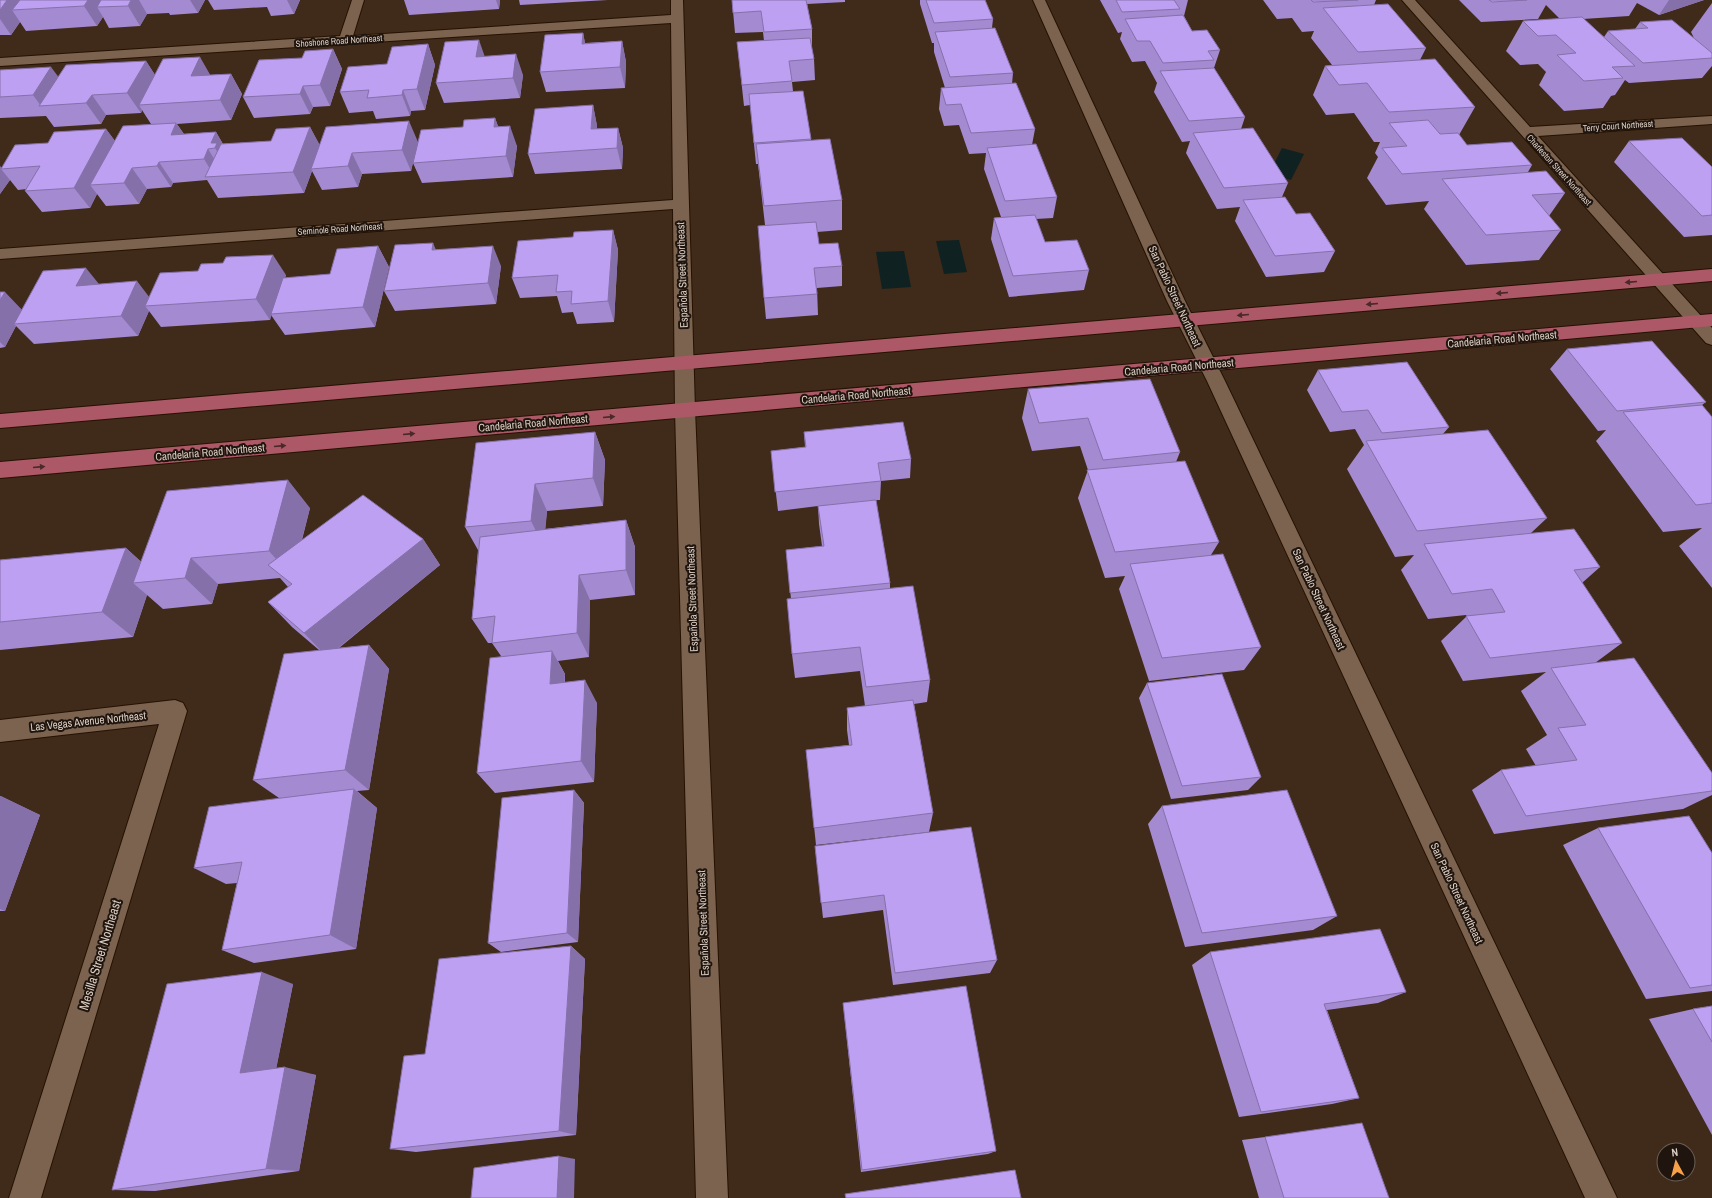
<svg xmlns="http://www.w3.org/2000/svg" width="1712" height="1198" font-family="'Archivo Narrow',sans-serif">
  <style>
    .water { fill: #0f2121 }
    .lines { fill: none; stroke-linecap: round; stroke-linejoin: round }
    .minor-casing { stroke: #261202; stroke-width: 2 }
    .major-casing { stroke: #261202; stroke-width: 2 }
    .minor { fill: #7b634f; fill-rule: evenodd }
    .major { fill: #ac5867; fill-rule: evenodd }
    .wall { fill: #a38ad1 }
    .shaded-wall { fill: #8570aa }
    .building { fill: #bea0f3; stroke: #8570aa }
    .oneway { fill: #492929 }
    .labels { text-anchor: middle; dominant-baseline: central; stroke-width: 4; stroke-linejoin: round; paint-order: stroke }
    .far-street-label { font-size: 9px; fill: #dccec3; stroke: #1f150e }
    .street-label { font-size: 11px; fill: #dccec3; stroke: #1f150e }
    .near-street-label { font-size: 13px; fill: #dccec3; stroke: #1f150e }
  </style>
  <rect width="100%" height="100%" fill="#402a19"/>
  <path class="water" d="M1282 148 1304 154 1291 180 1269 174Z
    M959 240 967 272 944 274 936 241Z
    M904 251 911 287 882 289 876 252Z"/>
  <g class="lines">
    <g class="minor-casing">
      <path id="minor" d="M352 0H364L353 36 671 15V0H683L695 410 728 1198H696L675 410 673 209 0 259V249L673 200 671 23 0 66V58L340 36Z
        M1033 0H1045L1185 301 1225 381 1617 1198H1585L1207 381 1167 301Z
        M1402 0H1415L1530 127 1712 116V124L1538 136 1712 328V345L1706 343Z
        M175 700 183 703 187 711 41 1198H9L159 724 0 742V720Z"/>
    </g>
    <g class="major-casing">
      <path id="major" d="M1712 269V281L0 428V414Z
        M1712 314V326L0 478V462Z"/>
    </g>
    <use href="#minor" class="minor"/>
    <use href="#major" class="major"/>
  </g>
  <path class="wall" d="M0 0H205L198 13 170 15 169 13 147 14 140 26 109 28 103 17 97 26 26 31 20 22 11 35H0Z
    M208 0H300L294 14 271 16 267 7 214 10Z
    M404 0H500L499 9 409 15Z
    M519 0H608L520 5Z
    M732 0H845V2L807 4 812 29V49L814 59 815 80 792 82 793 91H803L811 140 842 200V230L817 232 819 244 842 266V286L817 288 818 315 766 319 764 298 765 225 758 164H756L750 105 744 106 737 42 764 41 763 32 735 33Z
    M920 0H985L993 19 992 28 1013 73 1012 84 1035 129 1032 145 1057 197 1053 218 1036 219 1045 242 1089 270 1084 290 1009 297 991 239 994 218 1001 217 984 169 986 153 969 154 959 125 944 126 939 109 941 88H945L934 52V43H932L920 4Z
    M1100 0H1188L1184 16 1192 31 1220 50 1214 68 1245 117 1241 129 1288 183 1282 197 1296 214 1335 251 1324 272 1266 277 1235 221 1240 207 1217 209 1186 153 1190 141 1182 142 1154 92 1157 83 1145 61 1132 62 1120 39 1122 32 1118 33Z
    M1263 0H1376L1374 5 1426 48 1420 60 1475 107 1459 135 1467 145 1532 165 1528 172 1565 193 1549 216 1561 230 1539 260 1466 265 1424 209 1429 201 1386 205 1367 178 1378 157 1375 153 1380 142H1374L1354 113 1326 115 1313 95 1325 66 1332 65 1311 38 1314 31 1302 32 1292 18 1277 19Z
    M1459 0H1704L1659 15 1637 3 1629 16 1583 19 1604 37 1608 31 1635 29 1640 22 1694 38 1691 32 1712 3V66L1702 78 1629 83 1625 80 1615 95 1611 96 1603 108 1564 111 1539 85 1546 72 1538 64 1520 65 1506 51 1523 21 1560 19 1546 5 1538 19 1481 22Z
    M583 33 585 43 622 41 626 62 625 88 546 92 540 72Z
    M428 44 435 65 425 110 411 111 410 116 376 119 373 111 349 113 340 92 387 64Z
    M333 49 342 69 330 106 313 107 310 114 254 118 243 97 302 58Z
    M484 56 523 75 520 98 444 103 436 83Z
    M146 61 155 75H211L231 74 242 94 231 120 177 124 184 134 216 132 223 144 271 141 310 127 319 145 418 142 411 171 362 174 358 187 322 190 312 171 304 193 218 198 207 180 173 183 171 187 147 189 139 204 106 206 97 194 90 208 42 212 25 191 27 189 18 190 10 180 0 194V166L1 168 48 143 106 129 115 141 151 124 142 110 141 113 106 115 101 124 54 127 46 116 0 118V70L58 77Z
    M593 105 597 126V129L618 128 623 148 622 169 535 174 528 154Z
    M495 118 498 126 517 146 513 177 422 183 413 163 463 127Z
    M1629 141 1712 167V235L1684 237 1614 162Z
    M613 230 618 250 614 322 577 324 573 312 562 313 557 296 520 298 512 278 573 237Z
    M378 246 389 267 375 327 285 335 271 315 270 320 161 327 149 311 138 336 34 344 16 326 5 347 0 348V292L22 310 98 284 149 297 286 275 285 278 330 274Z
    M436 250 501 266 496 304 395 311 384 291Z
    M1567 349 1706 402 1702 405 1712 417V588L1679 546 1702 528 1663 532 1596 441 1606 430 1598 431 1550 369Z
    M1318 370 1449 427 1443 434 1547 518 1531 533 1600 567 1582 583 1622 643 1595 663 1712 773V795L1683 809 1494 834 1472 790 1501 770 1536 766 1526 749 1547 735 1521 691 1546 672 1463 681 1441 641 1467 616 1466 615 1428 619 1401 570 1414 555 1395 557 1347 469 1364 445 1355 429 1330 432 1307 390Z
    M1028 389 1180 452 1176 462 1219 542 1211 555 1261 647 1244 670 1149 681 1119 589 1125 576 1105 578 1078 498 1088 470 1080 446 1032 451 1022 418Z
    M595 432 605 460 603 506 547 511 545 529 626 520 635 547V595L590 600 589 657 558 661 565 674V682L597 703 594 782 495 793 477 773 501 656 492 643H488L472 619 478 550 465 527Z
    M804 432 911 459 910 478 881 481 880 500H876L890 583V588L930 680 927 702 914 704 933 813 929 832 816 845 806 750 849 745 847 730V708L865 706 860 671 795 678 792 654 791 599 786 550 822 546 819 524 818 506 778 511 771 451 805 447Z
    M310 508 302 540 423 539 440 565 339 648 369 645 389 669 369 790 357 791 377 808 356 949 254 963 222 950 237 883 226 884 194 868 279 798 253 780 319 650 292 627 268 602 288 587 280 578 218 584 212 604 163 609 147 595 133 637 0 650V560L126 548 141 562Z
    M1147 683 1261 777 1248 790 1171 799 1139 698Z
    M574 790 584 803 578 942 501 952 488 943Z
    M0 796 40 815 5 911H0Z
    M1162 806 1337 916 1313 930 1185 947 1148 824Z
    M1598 828 1712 853V991L1646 999 1563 845Z
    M815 846 997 960 990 973 893 985 883 910 823 918Z
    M571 946 585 959 576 1135 416 1152 390 1149 425 1054Z
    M1210 952 1406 992 1378 1003 1327 1010 1359 1098 1332 1104 1239 1117 1192 965Z
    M293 984 276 1069 316 1075 299 1171 155 1191 112 1190Z
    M843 1003 996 1151 988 1154 861 1172Z
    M1712 1006V1135L1649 1019 1693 1009Z
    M1265 1137 1389 1198H1259L1242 1140Z"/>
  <path class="shaded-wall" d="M7 0H36L12 10 20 22 11 35 0 19V10Z
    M88 0H110L97 7 103 17 97 26 84 6Z
    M131 0H139L147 14 140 26 128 6Z
    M190 0H205L198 13Z
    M287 0H300L294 14Z
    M496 0H500L499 9Z
    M1669 0H1704L1659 15Z
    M583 33 587 53 582 44Z
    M479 40 486 60 476 57Z
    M622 41 626 62 625 88 620 67Z
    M428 44 435 65 425 110 417 89Z
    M333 49 342 69 330 106 320 85Z
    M516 54 523 75 520 98 513 78Z
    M200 57 212 78 191 76Z
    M146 61 159 81 139 105 142 110 141 113 127 93Z
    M51 67 66 87 41 106 33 95Z
    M231 74 242 94 231 120 220 100Z
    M303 86 313 107 310 114 300 94Z
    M403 90 411 111 410 116 402 95Z
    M92 95 106 115 101 124 86 103Z
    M593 105 597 126 596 150 591 129Z
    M495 118 502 138 494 127Z
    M409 121 418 142 411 171 402 150Z
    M176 123 190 143 171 135Z
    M510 126 517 146 513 177 506 156Z
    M310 127 321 147 311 169 312 171 304 193 293 172Z
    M618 128 623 148 622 169 617 148Z
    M106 129 121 149 90 185 97 194 90 208 74 188Z
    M216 132 228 153V169L215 148 211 143Z
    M208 149 221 170 215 177 204 159Z
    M352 153 362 174 358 187 348 166Z
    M159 162 173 183 171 187 157 166Z
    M0 166 2 169H1L10 180 0 194Z
    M132 168 147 189 139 204 124 183Z
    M613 230 618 250 614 322 608 301Z
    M433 243 442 264 432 250Z
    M378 246 389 267 375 327 363 307Z
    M493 246 501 266 496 304 488 283Z
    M273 255 286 275 270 320 256 299Z
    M86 268 103 289 76 286Z
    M137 281 153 302 145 306 149 311 138 336 121 316Z
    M5 292 24 312 14 324 16 326 5 347 0 342V300Z
    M595 432 605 460 603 506 593 478Z
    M288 480 310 508 292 577 269 551Z
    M535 484 547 511 544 547 531 521Z
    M626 520 635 547V595L626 570Z
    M423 539 440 565 327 657 304 633Z
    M126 548 155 574 133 583 147 595 133 637 102 612Z
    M191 558 218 584 212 604 185 578Z
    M579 575 590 600 589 657 577 633Z
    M369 645 389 669 369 790 345 770Z
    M552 651 565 674 563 706 550 684Z
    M585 680 597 703 594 782 581 761Z
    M354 789 377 808 356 949 330 935Z
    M574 790 584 803 578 942 567 933Z
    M1 796 40 815 5 911 0 909V797Z
    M571 946 585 959 576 1135 559 1131Z
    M262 972 293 984 274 1080 240 1073Z
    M285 1067 316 1075 299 1171 266 1169Z
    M559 1156 575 1159 574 1198H557Z"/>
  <path class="building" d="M0 0H7L0 10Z
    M20 0H88L84 6 12 10Z
    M101 0H131L128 6 97 7Z
    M732 0H806L812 29 764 32 761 11 733 13Z
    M926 0H985L993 19 934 23Z
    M1116 0H1174L1180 9 1122 12Z
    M1311 0H1358L1313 2Z
    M1489 0H1527L1492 2Z
    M1388 4 1426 48 1358 52 1323 8Z
    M1183 15 1192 31 1207 30 1220 50 1208 51 1214 60 1163 63 1150 41H1137L1125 19Z
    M1582 17 1635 66 1612 67 1623 78 1584 81 1557 55 1576 53 1556 35 1538 36 1523 21Z
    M1672 20 1712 53V58L1643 63 1608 31 1648 28 1640 22Z
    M995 28 1013 73 950 77 935 32Z
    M583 33 582 44 622 41 620 67 540 72 545 35Z
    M810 38 814 59 789 61 792 81 742 85 737 42Z
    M479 40 476 57 516 54 513 78 436 83 445 42Z
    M428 44 417 89 403 90 402 95 367 98 369 90 340 92 348 67 387 64 392 47Z
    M333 49 320 85 303 86 300 94 243 97 259 60 302 58 305 51Z
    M200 57 191 76 231 74 220 100 139 105 163 59Z
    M1435 59 1475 107 1389 112 1367 83 1339 85 1325 66Z
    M146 61 127 93 92 95 86 103 39 106 66 65Z
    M51 67 33 95 0 97V70Z
    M1214 68 1245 117 1189 121 1160 71Z
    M1016 83 1035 129 971 133 961 104 946 105 941 88Z
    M803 91 811 139 754 143 749 94Z
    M593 105 591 129 618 128 617 148 528 154 535 109Z
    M495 118 494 127 510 126 506 156 413 163 421 130 463 127 464 120Z
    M1428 120 1440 134 1458 133 1467 145 1512 142 1532 165 1402 174 1382 148 1407 146 1389 123Z
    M409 121 402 150 352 153 348 166 311 169 326 127Z
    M176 123 171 135 216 132 211 143H217L215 148 208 149 204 159 159 162 157 166 132 168 124 183 90 185 123 126Z
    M310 127 293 172 205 177 221 144 271 141 276 129Z
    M1253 128 1288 183 1224 188 1193 133Z
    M106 129 74 188 25 191 40 166 1 169 15 145 48 143 54 132Z
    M1682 138 1712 167V215L1702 216 1629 141Z
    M830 139 842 200 764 206 756 144Z
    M1036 144 1057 197 1005 201 987 148Z
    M1546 171 1565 193 1532 195 1561 230 1486 235 1442 179Z
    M1285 197 1296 214 1310 213 1335 251 1275 256 1243 200Z
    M1035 215 1045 242 1077 240 1089 270 1013 276 994 218Z
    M816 222 819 244 838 243 842 266 814 268 817 294 764 298 758 226Z
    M613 230 608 301 571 304 572 291 556 292 558 275 512 278 518 241 573 237 574 232Z
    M433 243 432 250 493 246 488 283 384 291 395 245Z
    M378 246 363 307 271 314 283 278 330 274 337 249Z
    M273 255 256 299 145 306 160 273 198 271 201 264 223 263 226 257Z
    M86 268 76 286 137 281 121 316 14 324 43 271Z
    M0 292H5L0 300Z
    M1652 341 1706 402 1617 411 1567 349Z
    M1407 362 1449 427 1382 433 1368 410 1342 412 1318 370Z
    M1150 379 1180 452 1103 460 1088 418 1039 423 1028 389Z
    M1702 405 1712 417V503L1696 505 1623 412Z
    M903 422 911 459 878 463 881 481 775 492 771 451 806 447 804 432Z
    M1488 430 1547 518 1417 531 1366 441Z
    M595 432 593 478 535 484 531 521 465 527 476 443Z
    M1185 461 1219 542 1115 552 1087 470Z
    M288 480 269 551 191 558 185 578 133 583 167 491Z
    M363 495 423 539 304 633 268 602 292 584 268 565Z
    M876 500 890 583 790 593 786 550 824 546 818 506Z
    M626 520V570L579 575 577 633 492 643 495 616 472 619 480 537Z
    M1574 529 1600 567 1574 570 1622 643 1490 658 1466 616 1505 612 1492 589 1452 594 1424 544Z
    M126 548 102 612 0 622V560Z
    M1223 554 1261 647 1162 658 1130 564Z
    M913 586 930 680 866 687 860 647 792 654 787 599Z
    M369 645 345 770 253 780 284 654Z
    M552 651 550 684 585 680 581 761 477 773 490 658Z
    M1634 658 1712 773V791L1526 816 1501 770 1577 760 1558 728 1586 725 1551 668Z
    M1222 674 1261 777 1182 786 1147 683Z
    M913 700 933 813 814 828 806 750 852 745 847 708Z
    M354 789 330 935 222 950 242 862 194 868 209 807Z
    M574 790 567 933 488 943 502 798Z
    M1287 790 1337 916 1202 933 1162 806Z
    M1689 816 1712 853V985L1690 988 1598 828Z
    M971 827 997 960 895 973 884 895 821 903 815 846Z
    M1380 929 1406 992 1324 1004 1359 1098 1261 1112 1210 952Z
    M571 946 559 1131 390 1149 404 1056 425 1054 439 959Z
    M262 972 240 1073 285 1067 266 1169 112 1190 167 984Z
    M966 986 996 1151 862 1170 843 1003Z
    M1712 1006V1042L1693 1009Z
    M1362 1123 1389 1198H1284L1265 1137Z
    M559 1156 557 1198H471L474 1168Z
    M1015 1170 1021 1198H846L845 1194Z"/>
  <defs><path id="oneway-solid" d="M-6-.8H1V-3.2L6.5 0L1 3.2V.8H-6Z"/></defs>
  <g class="oneway">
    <use href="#oneway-solid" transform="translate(1631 282) rotate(175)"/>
    <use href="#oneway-solid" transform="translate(1502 293) rotate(175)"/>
    <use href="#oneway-solid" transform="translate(1372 304) rotate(175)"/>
    <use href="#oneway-solid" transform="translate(1243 315) rotate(175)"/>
    <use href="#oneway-solid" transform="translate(609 417) rotate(-5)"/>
    <use href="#oneway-solid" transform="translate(409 434) rotate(-5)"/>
    <use href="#oneway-solid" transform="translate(280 446) rotate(-5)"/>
    <use href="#oneway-solid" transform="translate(39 467) rotate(-5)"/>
  </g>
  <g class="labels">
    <g class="far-street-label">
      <text transform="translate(339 41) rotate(-4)">Shoshone Road Northeast</text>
      <text transform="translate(1618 126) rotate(-4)">Terry Court Northeast</text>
      <text transform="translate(1559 170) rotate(48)">Charleston Street Northeast</text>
      <text transform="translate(340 229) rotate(-4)">Seminole Road Northeast</text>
    </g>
    <g class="street-label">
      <text transform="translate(682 275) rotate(-92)">Española Street Northeast</text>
      <text transform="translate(1175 296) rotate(65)">San Pablo Street Northeast</text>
      <text transform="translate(1502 339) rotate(-5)">Candelaria Road Northeast</text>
      <text transform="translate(1179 367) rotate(-5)">Candelaria Road Northeast</text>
      <text transform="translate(856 395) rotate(-5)">Candelaria Road Northeast</text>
      <text transform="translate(533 423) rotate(-5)">Candelaria Road Northeast</text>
      <text transform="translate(210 452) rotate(-5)">Candelaria Road Northeast</text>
      <text transform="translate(692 599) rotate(-92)">Española Street Northeast</text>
      <text transform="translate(1319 599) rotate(65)">San Pablo Street Northeast</text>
      <text transform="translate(88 721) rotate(-6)">Las Vegas Avenue Northeast</text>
      <text transform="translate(1457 893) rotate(65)">San Pablo Street Northeast</text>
      <text transform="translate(703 923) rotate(-92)">Española Street Northeast</text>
    </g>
    <g class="near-street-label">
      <text transform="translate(100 955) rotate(-73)">Mesilla Street Northeast</text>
    </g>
  </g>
  <g transform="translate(1676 1162) rotate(353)"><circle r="19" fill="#1f150e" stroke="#6b5f56"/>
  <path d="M0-3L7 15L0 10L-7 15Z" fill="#f7a149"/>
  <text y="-6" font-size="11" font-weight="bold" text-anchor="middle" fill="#dccec3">N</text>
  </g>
</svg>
